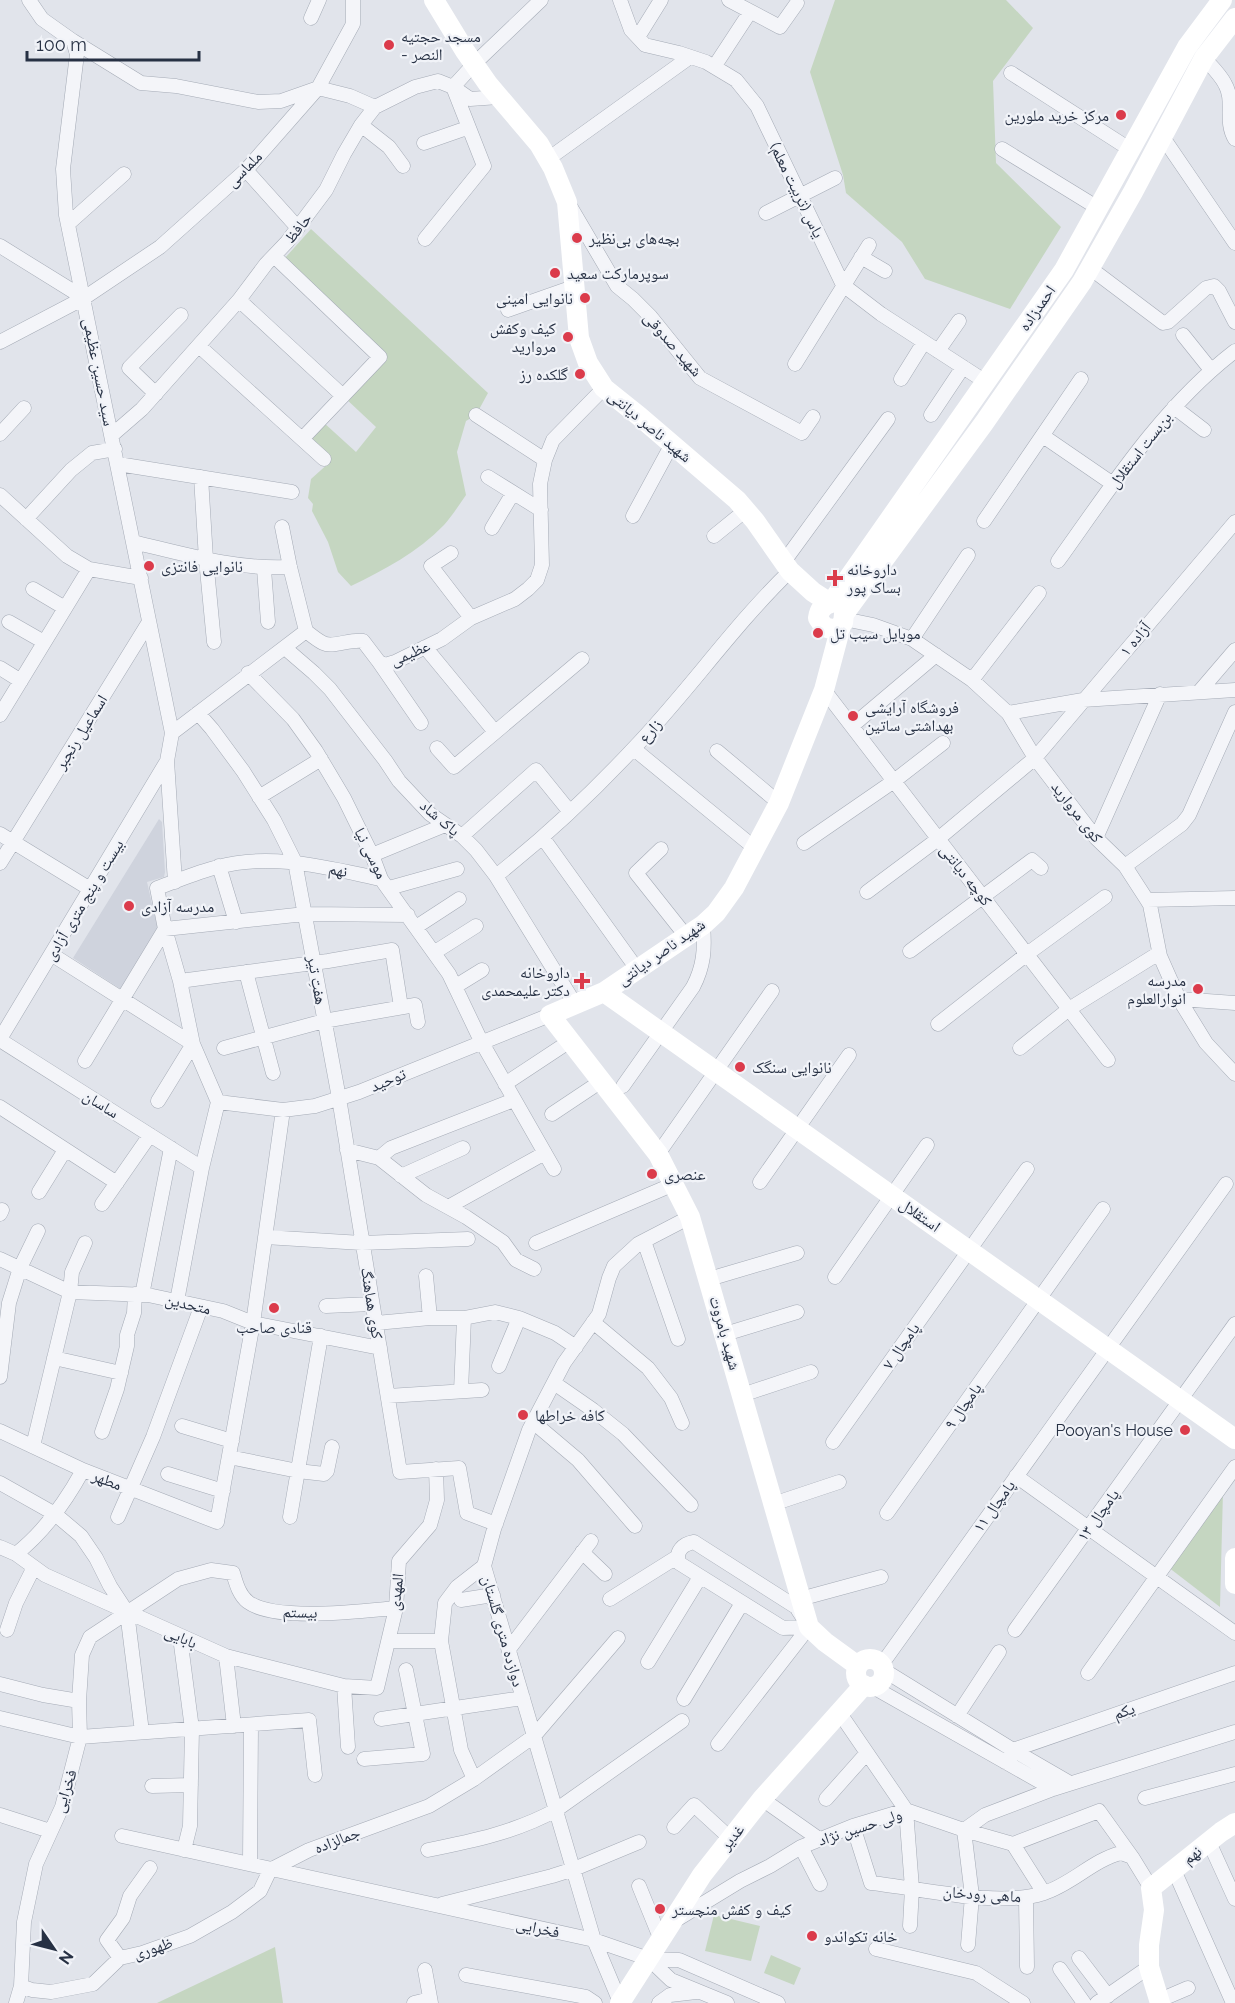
<svg xmlns="http://www.w3.org/2000/svg" width="1235" height="2003" font-family="Raleway,'Noto Naskh Arabic',sans-serif">
  <style>
    .built { fill: #cfd3dd }
    .green { fill: #c5d6c1 }
    .lines { fill: none; stroke-linecap: round; stroke-linejoin: round }
    .minor-casing { stroke: #a5abb6; stroke-width: 15 }
    .minor { stroke: #f4f5f9; stroke-width: 14 }
    .secondary { stroke: #fff; stroke-width: 20 }
    .poi-dot { fill: #db3b4b; stroke: #f1f3f8; stroke-width: 2 }
    .labels { text-anchor: middle; dominant-baseline: central; stroke-width: 4.5; stroke-linejoin: round; paint-order: stroke }
    .poi-label { font-size: 16px; fill: #273144; stroke: #f1f3f8; text-anchor: start }
    .street-label { font-size: 16px; fill: #273144; stroke: #f1f3f8 }
  </style>
  <rect width="100%" height="100%" fill="#e1e4eb"/>
  <path class="built" d="M159 819 162 822 165 872 164 877 147 882 158 930 122 990 73 958Z"/>
  <path class="green" d="M835 0H1006L1033 28 993 81 996 163 1061 227 1010 309 925 279 902 242 846 193 843 175 810 72Z
    M311 229 488 393 476 415 466 421 457 452 466 495C459 505 452 516 444 525 418 552 384 570 351 586L338 572 328 542 312 511 313 504 308 498 311 479 330 462C320 456 314 449 312 438L323 422 356 452 376 427 344 397 384 356 285 258Z
    M1223 1491 1220 1607 1168 1567Z
    M714 1915 760 1926 751 1961 705 1951Z
    M275 1947 283 2003H157Z
    M771 1955 801 1968 794 1985 764 1973Z"/>
  <g class="lines">
    <g class="minor-casing">
      <path id="minor" d="M29 0 42 19 73 41 141 83 176 86 258 102 281 101 318 88 350 96 375 107
        M620 0 631 30 645 45 679 53 706 62 736 80 757 106 843 285 881 314 986 382
        M729 0 780 27 797 3
        M311 18 319 0
        M638 37 661 0
        M73 41 77 54 63 169 66 215 172 733 167 761 175 882
        M1204 58C1211 66 1220 74 1225 84 1235 101 1224 121 1235 139
        M714 67 750 12
        M1011 73 1131 150
        M361 125 389 147 403 166
        M1162 136 1235 243
        M424 143 467 128
        M1002 149 1098 208
        M548 159 690 57
        M246 170 298 228
        M570 206 617 286 633 299 650 316 700 378 802 433 813 417
        M766 213 835 178
        M68 224 124 174
        M425 239 484 166 453 87 474 64 541 0
        M0 246 84 298
        M274 256 380 357 303 438
        M861 257 885 271
        M1090 268 1163 323 1168 322 1206 288 1214 286 1219 291 1235 322
        M239 300 343 396
        M508 310 573 287
        M1183 335 1211 370
        M0 342 84 298 160 247 246 170 318 88 353 24V0
        M199 346 324 459
        M938 351 959 321
        M795 364 869 245
        M901 379 924 342
        M156 394 129 368 181 315
        M1174 407 1204 430
        M476 415 545 460
        M931 415 963 367
        M0 434 24 408
        M112 435 142 409 239 300 266 264 287 242 326 190 344 154 361 125 375 107 415 87 438 81 453 87 470 99 499 97
        M1043 436 1113 484
        M118 464 292 492
        M201 477 206 559 214 642
        M488 477 541 510
        M0 495 67 556 89 569 141 578
        M633 516 672 444
        M26 519 71 470 92 453 115 449
        M984 521 1081 379
        M282 527 290 567 306 631
        M492 528 513 493
        M714 536 746 510
        M133 542C184 554 237 570 290 567
        M451 553 431 566 471 618
        M1058 561C1111 487 1162 407 1235 351
        M783 563 888 419
        M264 569 268 622
        M33 589 65 608
        M844 619 873 625 912 639 972 680 1008 713 1035 758 1096 838 1125 866 1147 900 1150 905 1160 956 1179 999 1206 1043 1235 1074
        M9 622 44 642
        M306 631C311 635 317 640 323 643 333 648 349 639 363 641L379 662 385 665 395 662 442 639 471 618 515 599 528 589 537 580 542 565 540 484 545 460 553 440 604 388
        M912 639 968 555
        M425 647 495 732
        M285 648 314 673 330 689 385 760 399 781 430 814 462 836 476 850 496 876 575 1004
        M379 662 421 723
        M0 668 21 681
        M248 673 293 719 316 751 344 798 372 855 381 879 449 974 481 1041 554 1169
        M972 680 1039 593
        M824 690 1108 1060
        M1199 692 1235 650
        M198 713 212 729 243 771 274 820 295 862 339 1098 400 1472 459 1468 467 1513 496 1524
        M1008 713 1083 700 1235 690
        M0 715 89 569
        M852 726 936 655
        M172 733 306 631
        M437 748 454 767 582 659
        M634 749 756 849
        M717 751 779 803
        M259 797 321 759
        M0 834 90 889
        M462 836 536 770 570 812
        M543 838 637 969
        M1096 838 1160 694
        M804 843 894 781 943 743
        M661 849 636 873 686 936
        M372 855 445 825
        M0 863 149 622
        M219 866 236 922
        M1125 866 1182 824 1189 815 1235 712
        M496 876C545 837 590 795 633 749 688 692 733 626 790 571
        M389 888 457 869
        M867 892 938 839 1035 758 1235 522
        M1147 900 1235 898
        M416 927 459 899
        M910 951 1032 860 1041 868
        M435 952 476 926
        M51 954 193 1044
        M246 972 273 1073
        M180 981 328 961 392 950 401 1007
        M456 986 482 970
        M1179 999 1235 1003
        M938 1024 1027 954 1105 897
        M0 1039 167 761
        M0 1040 202 1168
        M224 1048 324 1021 415 1005 418 1022
        M1020 1048 1069 1009 1159 953
        M85 1061 165 929 305 914 408 915
        M505 1084 570 1041
        M623 1086 693 987C704 966 705 949 703 925
        M158 1101 193 1044
        M218 1102 193 1044 180 981 165 929 157 888C177 881 197 872 218 867 271 852 328 868 381 879
        M218 1102 283 1110 315 1106 359 1092 550 1015
        M0 1107 117 1183
        M552 1114 600 1082
        M347 1150 379 1158 426 1195 466 1217 503 1242 516 1260 534 1269
        M658 1154 772 991
        M379 1158 391 1148 514 1100
        M401 1176 463 1148
        M760 1182 849 1055
        M39 1192 65 1150
        M102 1204 150 1135
        M448 1207 545 1153
        M0 1214 2 1210
        M265 1237 362 1243 468 1239
        M644 1241 678 1339
        M536 1243 674 1184
        M0 1259 70 1292 148 1295 223 1311 253 1323 380 1348
        M426 1276 430 1318
        M835 1277 927 1145
        M709 1279 797 1253
        M142 1295 171 1148
        M177 1301 202 1168 218 1102
        M326 1306 372 1304
        M593 1322 648 1368 671 1398 682 1423
        M376 1323 430 1318H464L495 1312 519 1318 555 1333 576 1347
        M725 1334 797 1312
        M54 1358 121 1373
        M499 1366 519 1318
        M0 1377 9 1303 20 1268 38 1231
        M554 1383 593 1410 623 1434 691 1505
        M461 1391 464 1318
        M742 1395 811 1372
        M388 1396 482 1390
        M533 1422 578 1460 635 1526
        M182 1426 232 1441
        M0 1431 83 1470 217 1522 253 1323 283 1110
        M102 1432 117 1389 127 1346V1335L134 1313 135 1294
        M833 1442 1027 1169
        M33 1446 70 1292 72 1272 85 1243
        M229 1457 298 1471 324 1474 327 1471 332 1447
        M168 1474 223 1491
        M1016 1476 1235 1633
        M0 1483 55 1514 81 1536 96 1558 110 1586 127 1612 142 1732
        M773 1504 839 1482
        M887 1513 1103 1209
        M118 1517 153 1437 201 1307
        M290 1517 321 1336
        M694 1542 796 1607 809 1627 783 1628 679 1563C675 1551 683 1544 694 1542Z
        M0 1547 16 1554 45 1575 226 1656 344 1686 377 1688 396 1608 399 1561 430 1525 437 1500 436 1469
        M582 1552 605 1574
        M16 1554C44 1532 66 1501 83 1470
        M610 1599 677 1557
        M800 1599 881 1577
        M461 1600 493 1595
        M7 1630 16 1603 34 1567
        M1015 1630 1235 1324
        M180 1637 192 1729 190 1826 184 1850
        M388 1641H441
        M509 1649 591 1541
        M226 1656 234 1726
        M648 1662 700 1577
        M882 1664 1226 1184
        M885 1671 1013 1750 1070 1783
        M1088 1673 1235 1467
        M0 1684 43 1695 79 1701
        M344 1686 348 1747
        M873 1687 1053 1789
        M684 1699 742 1603
        M839 1712 906 1810 912 1888 910 1926
        M957 1716 999 1652
        M0 1718 80 1737 309 1720 315 1775
        M381 1719 523 1698
        M718 1744 809 1627
        M364 1759 423 1754 406 1670
        M1005 1762 1013 1750 1235 1673
        M474 1779 461 1750 441 1641 445 1603 457 1587 484 1566
        M152 1786 191 1785
        M1145 1798 1235 1774
        M762 1799 819 1839
        M826 1799 866 1754
        M0 1815 50 1831
        M853 1826 871 1883C920 1888 998 1908 1044 1893 1072 1884 1093 1860 1121 1853L1132 1857 1151 1888
        M674 1827 694 1805 731 1839
        M122 1836 594 1940 649 1959 679 1960 778 2003
        M1209 1842 1235 1899
        M1013 1844 1099 1811 1132 1857
        M801 1847 820 1884
        M428 1850C473 1841 516 1832 556 1810L682 1721
        M250 1863 251 1725
        M270 1870 309 1850 429 1806 474 1779 534 1736 618 1638
        M1174 1870 1233 2003
        M639 1886 661 1940
        M1026 1898 1027 1967
        M442 1904 552 1876 574 1869 639 1842
        M676 1920 740 1881 770 1866 801 1847 853 1826 906 1810 964 1830 985 1815 1053 1789 1235 1732
        M968 1945 972 1896 964 1830 1013 1844 1044 1893
        M876 1949 976 1973 1023 2003
        M120 1958 107 1940 123 1918 130 1896 150 1868
        M1079 1958 1108 1996
        M649 1959 671 1980 727 2003
        M1060 1969 1084 2003
        M425 1970 431 2003
        M466 1975 586 1997 595 2003
        M21 1986 32 1990 51 1992 93 1984 120 1958 142 1953 190 1936 232 1912 260 1891 270 1870
        M1160 2000 1188 1988
        M620 2002 594 1940 484 1566 494 1529 529 1430 564 1363 599 1314 609 1278 614 1266 638 1244 690 1217
        M16 2003 21 1986 24 1922 36 1864 62 1807 80 1737 79 1701 82 1655 90 1637 178 1579 211 1570 233 1573C236 1583 239 1595 248 1602 275 1622 362 1611 396 1608
        M414 2003 430 1999
        M659 2003 670 1995 696 1992
        M1097 2003 1149 1967"/>
    </g>
    <use href="#minor" class="minor"/>
    <path class="secondary" d="M434 0 465 51 488 84 539 144 553 168 567 202 579 338 588 363 604 388 639 416 737 500 755 521 790 571 813 592 830 603
      M1222 0 1187 47 1064 270 831 603C823 605 819 610 818 618L824 627 835 630 843 623 844 614 984 423 1082 282 1133 192 1204 58 1235 18
      M841 626 824 690 779 803 734 888 716 913 703 925 604 992 550 1015 658 1154 690 1217 809 1627 825 1642 858 1666
      M604 992 1235 1439
      M1235 1558V1584
      M856 1673a14 14 0 1 1 28 0a14 14 0 1 1-28 0Z
      M620 2003 702 1875 762 1799 864 1685
      M1160 2003 1149 1967V1945L1154 1910 1151 1888 1221 1832 1235 1823"/>
  </g>
  <g class="poi-dot">
    <circle cx="389" cy="45" r="6"/>
    <circle cx="1121" cy="115" r="6"/>
    <circle cx="577" cy="238" r="6"/>
    <circle cx="555" cy="273" r="6"/>
    <circle cx="585" cy="298" r="6"/>
    <circle cx="568" cy="337" r="6"/>
    <circle cx="580" cy="374" r="6"/>
    <circle cx="149" cy="566" r="6"/>
    <path d="M832 569h6v6h6v6h-6v6h-6v-6h-6v-6h6z"/>
    <circle cx="818" cy="633" r="6"/>
    <circle cx="853" cy="716" r="6"/>
    <circle cx="129" cy="906" r="6"/>
    <path d="M579 972h6v6h6v6h-6v6h-6v-6h-6v-6h6z"/>
    <circle cx="1198" cy="989" r="6"/>
    <circle cx="740" cy="1067" r="6"/>
    <circle cx="652" cy="1174" r="6"/>
    <circle cx="274" cy="1308" r="6"/>
    <circle cx="523" cy="1415" r="6"/>
    <circle cx="1185" cy="1430" r="6"/>
    <circle cx="660" cy="1909" r="6"/>
    <circle cx="812" cy="1936" r="6"/>
  </g>
  <g class="labels">
    <g class="poi-label">
      <text x="401" y="36">مسجد حجتیه<tspan x="401" dy="18">- النصر</tspan></text>
      <text x="1109" y="115" text-anchor="end">مرکز خرید ملورین</text>
      <text x="589" y="238">بچه‌های بی‌نظیر</text>
      <text x="567" y="273">سوپرمارکت سعید</text>
      <text x="573" y="298" text-anchor="end">نانوایی امینی</text>
      <text x="556" y="328" text-anchor="end">کیف و‌کفش<tspan x="556" dy="18">مروارید</tspan></text>
      <text x="568" y="374" text-anchor="end">گلکده رز</text>
      <text x="161" y="566">نانوایی فانتزی</text>
      <text x="847" y="569">داروخانه<tspan x="847" dy="18">بساک پور</tspan></text>
      <text x="830" y="633">موبایل سیب تل</text>
      <text x="865" y="707">فروشگاه آرایشی<tspan x="865" dy="18">بهداشتی ساتین</tspan></text>
      <text x="141" y="906">مدرسه آزادی</text>
      <text x="570" y="972" text-anchor="end">داروخانه<tspan x="570" dy="18">دکتر علیمحمدی</tspan></text>
      <text x="1186" y="980" text-anchor="end">مدرسه<tspan x="1186" dy="18">انوارالعلوم</tspan></text>
      <text x="752" y="1067">نانوایی سنگک</text>
      <text x="664" y="1174">عنصری</text>
      <text x="274" y="1327" text-anchor="middle">قنادی صاحب</text>
      <text x="535" y="1415">کافه خراطها</text>
      <text x="1173" y="1430" text-anchor="end">Pooyan's House</text>
      <text x="672" y="1909">کیف و کفش منچستر</text>
      <text x="824" y="1936">خانه تکواندو</text>
    </g>
    <g class="street-label">
      <text transform="translate(244 169) rotate(-45)">ملماسی</text>
      <text transform="translate(797 190) rotate(64)">یاس (تربیت معلم)</text>
      <text transform="translate(298 228) rotate(-51)">حافظ</text>
      <text transform="translate(1037 308) rotate(-55)">احمدزاده</text>
      <text transform="translate(673 344) rotate(49)">شهید صدوقی</text>
      <text transform="translate(99 372) rotate(79)">سید حسین عظیمی</text>
      <text transform="translate(650 426) rotate(40)">شهید ناصر دیانتی</text>
      <text transform="translate(1140 450) rotate(-52)">بن‌بست استقلال</text>
      <text transform="translate(1135 639) rotate(-50)">آزاده ۱</text>
      <text transform="translate(410 653) rotate(-23)">عظیمی</text>
      <text transform="translate(650 731) rotate(-49)">زارع</text>
      <text transform="translate(81 732) rotate(-58)">اسماعیل رنجبر</text>
      <text transform="translate(1077 812) rotate(52)">کوی مروارید</text>
      <text transform="translate(440 818) rotate(40)">پاک شاد</text>
      <text transform="translate(371 853) rotate(64)">موسی نیا</text>
      <text transform="translate(338 870) rotate(11)">نهم</text>
      <text transform="translate(966 875) rotate(52)">کوچه دیانتی</text>
      <text transform="translate(84 900) rotate(-59)">بیست و پنج متری آزادی</text>
      <text transform="translate(661 952) rotate(-35)">شهید ناصر دیانتی</text>
      <text transform="translate(317 980) rotate(80)">هفتِ تیر</text>
      <text transform="translate(388 1080) rotate(-23)">توحید</text>
      <text transform="translate(101 1104) rotate(32)">ساسان</text>
      <text transform="translate(920 1215) rotate(35)">استقلال</text>
      <text transform="translate(372 1303) rotate(81)">کوی هماهنگ</text>
      <text transform="translate(188 1304) rotate(13)">متحدین</text>
      <text transform="translate(725 1333) rotate(74)">شهید بامروت</text>
      <text transform="translate(901 1346) rotate(-55)">پامچال ۷</text>
      <text transform="translate(963 1406) rotate(-55)">پامچال ۹</text>
      <text transform="translate(107 1480) rotate(21)">مطهر</text>
      <text transform="translate(994 1506) rotate(-54)">پامچال ۱۱</text>
      <text transform="translate(1098 1515) rotate(-54)">پامچال ۱۳</text>
      <text transform="translate(396 1592) rotate(-84)">المهدی</text>
      <text transform="translate(300 1612) rotate(1)">بیستم</text>
      <text transform="translate(503 1631) rotate(74)">دوازده متری گلستان</text>
      <text transform="translate(181 1637) rotate(24)">بابایی</text>
      <text transform="translate(1124 1711) rotate(-19)">یکم</text>
      <text transform="translate(65 1791) rotate(-72)">فخرایی</text>
      <text transform="translate(860 1827) rotate(-18)">ولی حسین نژاد</text>
      <text transform="translate(732 1837) rotate(-51)">غدیر</text>
      <text transform="translate(337 1840) rotate(-21)">جمالزاده</text>
      <text transform="translate(1192 1855) rotate(-39)">نهم</text>
      <text transform="translate(982 1894) rotate(4)">ماهی رودخان</text>
      <text transform="translate(538 1928) rotate(12)">فخرایی</text>
      <text transform="translate(153 1948) rotate(-18)">ظهوری</text>
    </g>
  </g>
  <g transform="translate(54 1949) rotate(125)" stroke="#f1f3f8" stroke-width="4.5" paint-order="stroke">
  <path d="M0-4.5L10 22L0 15L-10 22Z" fill="#273144"/>
  <text y="-9" font-size="16" font-weight="bold" text-anchor="middle" fill="#273144">N</text>
  </g>
  <path d="M27 51v9h172v-9" fill="none" stroke="#273144" stroke-width="3"/>
  <text x="36" y="51" font-size="18" fill="#273144" stroke="#f1f3f8" stroke-width="4.5" paint-order="stroke">100 m</text>
</svg>
